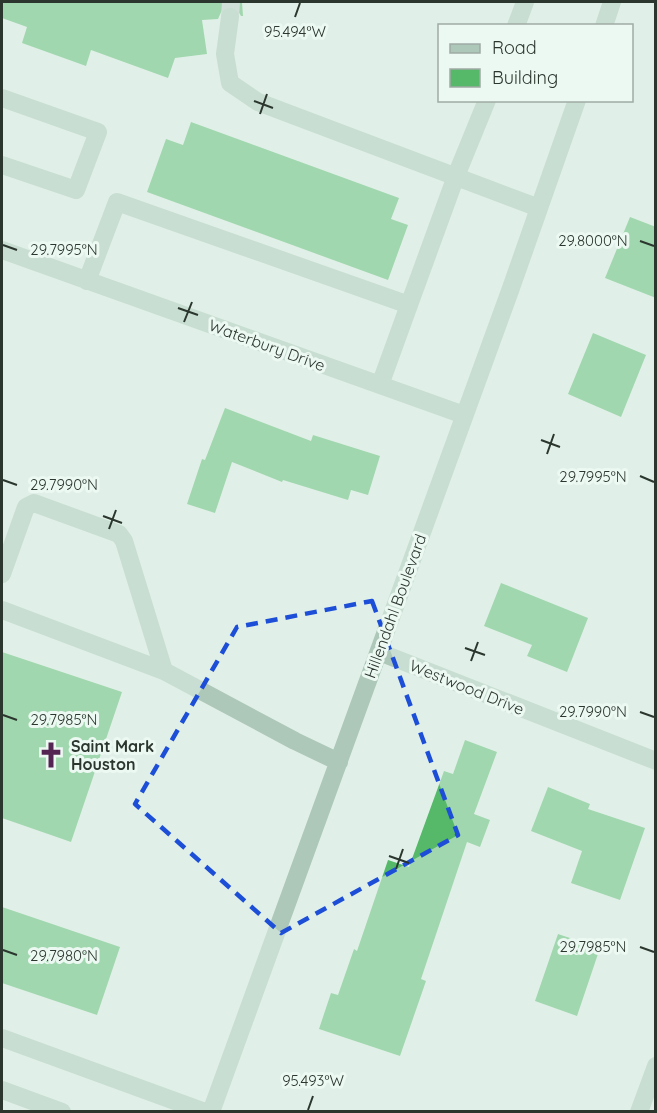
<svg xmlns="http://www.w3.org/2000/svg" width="657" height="1113" font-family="Quicksand,sans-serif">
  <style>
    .building { fill: #56b869 }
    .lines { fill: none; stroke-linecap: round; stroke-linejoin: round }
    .minor-tunnel { stroke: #bccbc3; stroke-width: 18; stroke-dasharray: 18 9; stroke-linecap: butt }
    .minor { stroke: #adc7b8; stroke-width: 18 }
    .marked { fill: none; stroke: #1d4ed8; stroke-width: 4.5; stroke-dasharray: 12 8; stroke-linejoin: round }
    .ticks { fill: none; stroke: #2b372e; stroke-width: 2 }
    .labels { text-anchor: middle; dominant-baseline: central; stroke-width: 6; stroke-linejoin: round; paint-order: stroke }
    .street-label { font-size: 16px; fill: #2b372e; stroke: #ecf8f2 }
    .poi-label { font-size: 16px; font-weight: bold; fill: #2b372e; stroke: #ecf8f2; text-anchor: start }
    .ticks-label { font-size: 15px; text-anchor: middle; fill: #2b372e; stroke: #ecf8f2; stroke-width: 6; stroke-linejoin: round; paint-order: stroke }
  </style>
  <rect width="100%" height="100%" fill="#e0f0e8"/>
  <path class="building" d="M2 2H242L243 16H241L237 9 231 6 222 10 218 19 202 20 207 54 175 58 168 78 91 50 86 66 22 43 27 27 2 18Z
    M191 122 399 198 391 219 408 225 388 280 147 192 166 139 183 145Z
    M630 217 656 227V298L605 278Z
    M593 333 646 355 621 417 568 394Z
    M225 408 311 441 313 435 380 456 368 495 351 490 348 500 283 480 282 482 232 462 215 513 187 504 202 459 205 460Z
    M501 583 588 618 567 672 527 656 532 645 484 626Z
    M2 652 122 692 71 842 2 818Z
    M465 740 497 752 474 814 490 820 480 847 467 842 421 979 426 981 400 1056 319 1029 331 993 338 995 354 949 357 951 388 860 409 867 444 771 453 774Z
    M548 787 590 804 588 809 645 828 620 900 571 883 582 851 531 831Z
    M2 907 120 947 97 1015 2 983Z
    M558 934 600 948 577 1016 535 1001Z"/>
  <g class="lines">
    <path class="minor-tunnel" d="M230 17 231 2"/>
    <path class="minor" d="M230 17 225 54 230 83 258 102 539 208
      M516 26 525 2
      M604 26 612 2
      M2 98 98 132 76 190 2 165
      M2 250 464 415
      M87 281 117 202 409 305 456 176 487 100
      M380 385 409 305
      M2 574 26 507 34 503 119 534 124 541 164 671
      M2 610 164 671 295 741 339 762
      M379 652 656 761
      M2 1038 205 1112
      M2 1090 62 1112
      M211 1112 511 288 577 100
      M639 1112 656 1066"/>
  </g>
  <path d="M0 0H657V1113H0ZM372 601 458 835 281 933 135 804 237 627Z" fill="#e0f0e8" fill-opacity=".55" fill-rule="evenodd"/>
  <path class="marked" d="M372 601 458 835 281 933 135 804 237 627Z"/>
  <path class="ticks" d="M295 17 300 3M254 101 273 108M260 114 267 94M640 241 654 246M3 245 17 250M178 308 198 315M184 322 192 302M541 440 560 447M547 454 554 434M640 476 654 482M3 480 17 485M103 516 122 523M109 529 116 510M465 648 485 655M471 661 478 642M640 712 654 717M3 715 17 720M389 856 409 863M396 869 403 849M640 947 654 952M3 950 17 955M308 1110 313 1096"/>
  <defs>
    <g id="church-bare" transform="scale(2.07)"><path d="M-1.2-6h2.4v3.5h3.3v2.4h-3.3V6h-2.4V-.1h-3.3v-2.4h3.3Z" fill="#542553" stroke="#ecf8f2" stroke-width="2.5" paint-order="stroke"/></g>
  </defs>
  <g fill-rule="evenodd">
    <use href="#church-bare" x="51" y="755"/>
  </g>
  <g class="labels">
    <g class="street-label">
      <text transform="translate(267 345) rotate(20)">Waterbury Drive</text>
      <text transform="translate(395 606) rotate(-70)">Hillendahl Boulevard</text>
      <text transform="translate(467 687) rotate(22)">Westwood Drive</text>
    </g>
    <g class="poi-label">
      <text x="71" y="746">Saint Mark<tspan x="71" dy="18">Houston</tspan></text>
    </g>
  </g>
  <g class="ticks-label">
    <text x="295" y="37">95.494°W</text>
    <text x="593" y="246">29.8000°N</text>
    <text x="64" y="255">29.7995°N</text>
    <text x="593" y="482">29.7995°N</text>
    <text x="64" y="490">29.7990°N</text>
    <text x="593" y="717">29.7990°N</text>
    <text x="64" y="725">29.7985°N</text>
    <text x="593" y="952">29.7985°N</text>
    <text x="64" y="961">29.7980°N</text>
    <text x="313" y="1086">95.493°W</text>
  </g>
  <rect width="657" height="1113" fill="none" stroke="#2b372e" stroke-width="6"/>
  <rect x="438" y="24" width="195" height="78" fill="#ecf8f2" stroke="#9faba4" stroke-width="1.5"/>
  <rect x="450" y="44" width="30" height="9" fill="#adc7b8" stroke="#9faba4" stroke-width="1.5"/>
  <text x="492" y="54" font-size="18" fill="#2b372e">Road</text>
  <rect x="450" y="69" width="30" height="18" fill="#56b869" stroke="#9faba4" stroke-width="1.5"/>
  <text x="492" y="84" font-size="18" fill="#2b372e">Building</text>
</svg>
